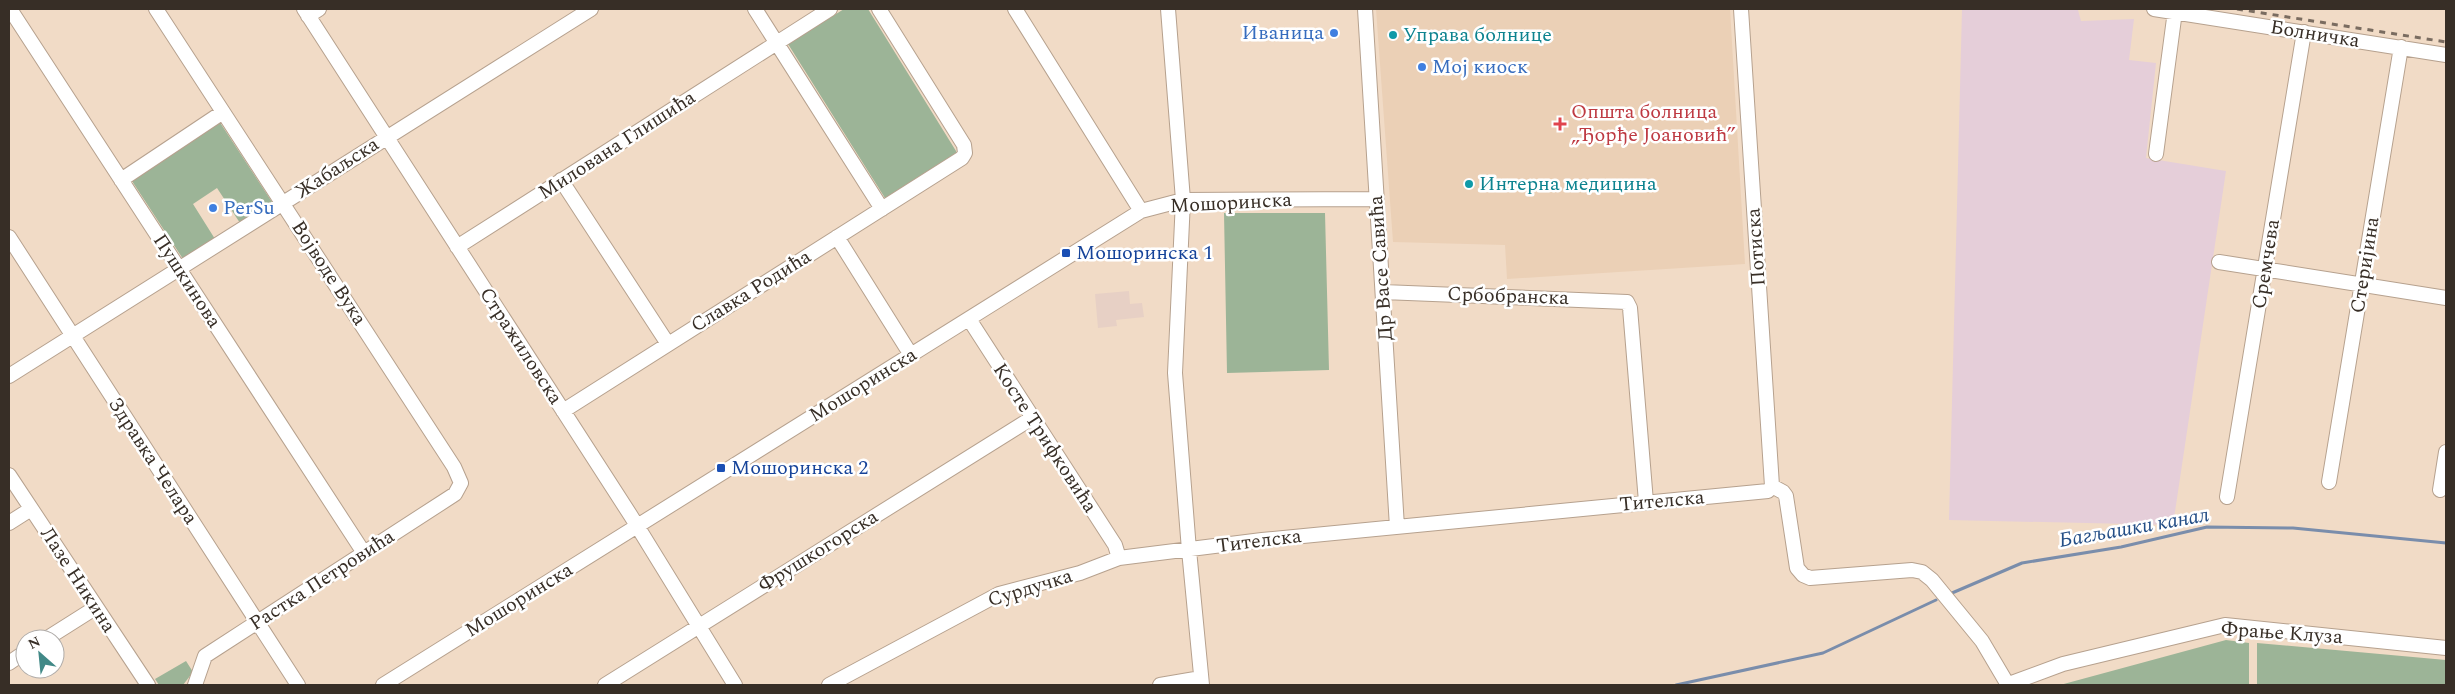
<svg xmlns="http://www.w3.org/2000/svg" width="2455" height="694" font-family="Spectral,serif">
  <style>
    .commercial { fill: #e7d0c5 }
    .industrial { fill: #e5ced9 }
    .built { fill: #ebd0b6 }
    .green { fill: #9cb497 }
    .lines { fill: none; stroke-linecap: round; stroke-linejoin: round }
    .stream { stroke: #7a8dab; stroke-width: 3 }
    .minor-casing { stroke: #b6a18e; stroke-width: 16 }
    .minor { stroke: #fff; stroke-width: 14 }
    .rail { stroke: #7a6c60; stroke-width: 3; stroke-dasharray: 6 6; stroke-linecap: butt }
    .shop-dot { fill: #3f7fe0; stroke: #fff; stroke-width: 2 }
    .culture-dot { fill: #0f9aa8; stroke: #fff; stroke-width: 2 }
    .health-dot { fill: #e0444e; stroke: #fff; stroke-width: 2 }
    .transit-dot { fill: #1a4fb4; stroke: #fff; stroke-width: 2 }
    .labels { text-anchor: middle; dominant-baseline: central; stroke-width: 5; stroke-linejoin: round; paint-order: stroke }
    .shop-label { font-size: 20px; fill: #366cbe; stroke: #fff; text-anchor: start }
    .street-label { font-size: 20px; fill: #372e26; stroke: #fff }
    .culture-label { font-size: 20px; fill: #0d838f; stroke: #fff; text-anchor: start }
    .health-label { font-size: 20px; fill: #be3a42; stroke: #fff; text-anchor: start }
    .transit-label { font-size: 20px; fill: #164399; stroke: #fff; text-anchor: start }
    .water-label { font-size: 21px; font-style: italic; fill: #244e86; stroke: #fff }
  </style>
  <rect width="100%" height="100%" fill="#f1dbc6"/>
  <path class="commercial" d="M1129 291 1130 304 1142 303 1144 317 1116 320 1117 326 1098 328 1095 294Z"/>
  <path class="industrial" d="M1962 9H2069L2078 10 2081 21 2134 19 2129 60 2156 63 2146 158 2226 171 2173 525 1949 520Z"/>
  <path class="built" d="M1376 9H1730L1745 264 1507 279 1505 245 1393 242Z"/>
  <path class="green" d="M844 9H868L956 151V153L885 198 788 44Z
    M219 121 272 202 240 223 217 188 193 204 215 239 183 259 130 178Z
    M1224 213H1325L1329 370 1227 373Z
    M2226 640 2249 643V685H2060Z
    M2257 643 2446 660V685H2257Z
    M186 661 193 672 183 685H159L155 679Z"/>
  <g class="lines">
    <path class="stream" d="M1952 593 2022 563 2121 547 2207 527 2293 528 2446 543
      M1676 685 1823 653 1936 600"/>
    <g class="minor-casing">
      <path id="minor" d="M10 9 364 553
        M156 9 454 467 461 483 455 494 205 656 195 685
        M304 9 631 516 735 685
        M755 9 882 209
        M1015 9 1141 211
        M1168 9 1183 200 1175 373 1189 550 1202 685
        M1365 9 1397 527
        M1741 9 1772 486
        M2154 9 2446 55
        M308 16 319 9
        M2156 154 2175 11
        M121 180 223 112
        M561 180 668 344
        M9 237 298 685
        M837 237 911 355
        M457 247 830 9
        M2219 262 2446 298
        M1383 292 1627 302 1630 308 1646 502
        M969 319 1115 545 1119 558
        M9 376 591 9
        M563 411 962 158 965 153 964 145 879 9
        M9 475 148 685
        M2329 482 2401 47
        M2440 490 2446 452
        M2227 497 2304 32
        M9 523 31 509
        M46 639 95 608
        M9 663 25 652
        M383 685 1141 211 1183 200 1377 199
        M605 685 1032 418
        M829 685 999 594 1080 573 1119 558 1262 540 1768 491 1772 486 1783 492 1786 496 1797 568 1803 575 1810 578 1912 570 1922 572 1932 580 1982 641 2008 685
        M1160 685 1201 678
        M2006 685 2063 664 2225 625 2446 648"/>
    </g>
    <use href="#minor" class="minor"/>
    <path class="rail" d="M2237 9 2446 42"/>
  </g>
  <g class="shop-dot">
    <circle cx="1334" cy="33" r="5"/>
    <circle cx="1422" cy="67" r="5"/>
    <circle cx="213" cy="208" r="5"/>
  </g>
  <g class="culture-dot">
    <circle cx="1393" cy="35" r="5"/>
    <circle cx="1469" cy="184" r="5"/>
  </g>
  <path class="health-dot" d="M1557.5 116.5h5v5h5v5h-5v5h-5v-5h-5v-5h5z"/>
  <g class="transit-dot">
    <rect x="1061" y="248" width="10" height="10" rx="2.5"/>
    <rect x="716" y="463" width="10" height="10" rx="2.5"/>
  </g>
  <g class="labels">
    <g class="shop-label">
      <text x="1324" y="33" text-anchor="end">Иваница</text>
      <text x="1432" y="67">Мој киоск</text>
      <text x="223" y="208">PerSu</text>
    </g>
    <g class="street-label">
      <text transform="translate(2315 34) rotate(9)">Болничка</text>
      <text transform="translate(617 145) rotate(-33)">Милована Глишића</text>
      <text transform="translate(337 168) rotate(-33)">Жабаљска</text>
      <text transform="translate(1231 203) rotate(-3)">Мошоринска</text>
      <text transform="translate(1756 247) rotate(-94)">Потиска</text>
      <text transform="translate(2266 264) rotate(-81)">Сремчева</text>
      <text transform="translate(2365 265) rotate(-81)">Стеријина</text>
      <text transform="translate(1381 268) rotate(-94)">Др Васе Савића</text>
      <text transform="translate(329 273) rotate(57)">Војводе Вука</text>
      <text transform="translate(187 281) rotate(57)">Пушкинова</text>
      <text transform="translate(751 291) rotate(-32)">Славка Родића</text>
      <text transform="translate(1508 296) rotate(2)">Србобранска</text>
      <text transform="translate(521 346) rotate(57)">Стражиловска</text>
      <text transform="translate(863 385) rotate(-32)">Мошоринска</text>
      <text transform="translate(1045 438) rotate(57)">Косте Трифковића</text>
      <text transform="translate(153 461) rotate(57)">Здравка Челара</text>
      <text transform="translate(1662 501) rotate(-5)">Тителска</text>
      <text transform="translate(1259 541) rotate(-7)">Тителска</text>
      <text transform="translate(818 551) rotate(-32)">Фрушкогорска</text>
      <text transform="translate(78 580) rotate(57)">Лазе Никина</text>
      <text transform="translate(322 580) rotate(-33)">Растка Петровића</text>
      <text transform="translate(1030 588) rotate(-17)">Сурдучка</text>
      <text transform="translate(519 600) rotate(-32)">Мошоринска</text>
      <text transform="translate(2282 633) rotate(4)">Фрање Клуза</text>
    </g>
    <g class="culture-label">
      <text x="1403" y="35">Управа болнице</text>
      <text x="1479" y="184">Интерна медицина</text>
    </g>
    <g class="health-label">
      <text x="1571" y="112">Општа болница<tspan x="1571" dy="23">„Ђорђе Јоановић”</tspan></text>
    </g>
    <g class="transit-label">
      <text x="1076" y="253">Мошоринска 1</text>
      <text x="731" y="468">Мошоринска 2</text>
    </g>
    <g class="water-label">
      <text transform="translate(2134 528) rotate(-10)">Багљашки канал</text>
    </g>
  </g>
  <rect width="2455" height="694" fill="none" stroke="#372e26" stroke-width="20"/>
  <g transform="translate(40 654) rotate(333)"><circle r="24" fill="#ffffff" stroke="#afaba8"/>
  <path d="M0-4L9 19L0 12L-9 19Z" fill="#418987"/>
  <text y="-8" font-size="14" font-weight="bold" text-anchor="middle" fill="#372e26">N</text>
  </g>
</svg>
